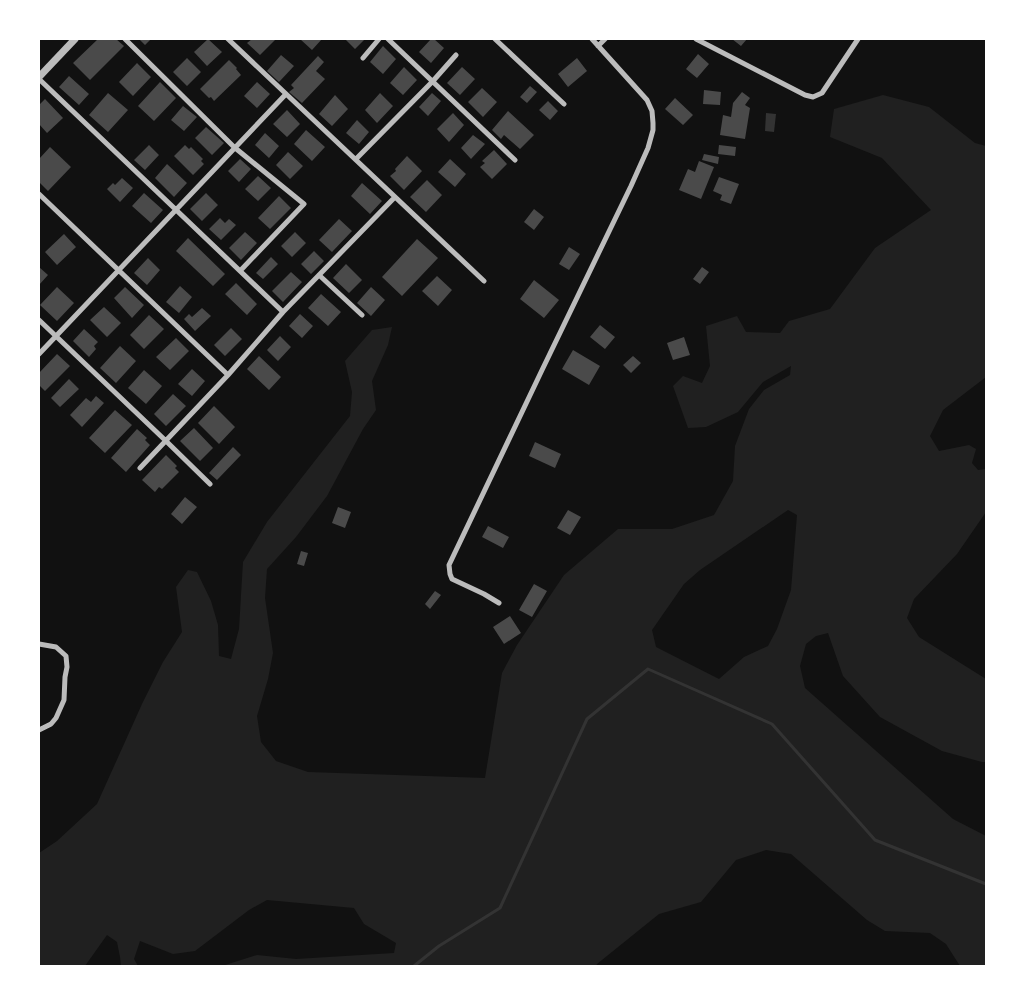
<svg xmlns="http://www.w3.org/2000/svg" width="1025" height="1005" font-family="'Golos Text',sans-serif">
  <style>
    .green { fill: #202020; fill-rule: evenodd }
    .water { fill: #333 }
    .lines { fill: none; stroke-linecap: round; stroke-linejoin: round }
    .stream { stroke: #333; stroke-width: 3 }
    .building { fill: #4a4a4a }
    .minor { stroke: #bcbcbc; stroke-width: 5 }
    .tertiary { stroke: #bcbcbc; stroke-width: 7 }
  </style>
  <rect width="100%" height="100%" fill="#111"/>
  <path class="green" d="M883 95 929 107 975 143 986 146V377L943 410 930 436 939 451 969 445 976 449 972 463 978 470 986 469V512L957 554 914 599 907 618 919 637 986 679V762H982L942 751 880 717 843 676 828 633 816 636 806 644 800 666 805 688 953 819 986 836V966H960L946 944 930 933 885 931 867 920 791 854 766 850 736 860 701 902 659 914 597 964 596 966H222L257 955 296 959 394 953 396 943 364 924 354 908 267 900 249 910 195 951 173 954 140 941 134 959 138 966H121L120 957 117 942 107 935 85 966H39V853L57 841 97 804 142 704 163 662 182 632 176 587 188 570 197 572 211 601 218 625 219 656 231 659 239 629 243 562 267 522 350 416 352 392 345 361 372 330 392 327 388 345 372 381 376 410 363 429 327 496 296 537 267 569 265 598 273 653 268 679 257 716 261 742 276 761 308 772 485 778 502 673 517 645 564 575 618 529H672L714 515 733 481 735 446 749 409 764 390 790 375 791 366 763 382 738 412 706 427 688 428 673 386 683 376 702 383 710 366 706 326 737 316 746 332 780 333 789 321 830 309 875 248 931 210 882 158 830 137 834 109ZM788 510 797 515 791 590 777 629 768 646 744 657 719 679 656 647 652 630 684 584 700 570Z"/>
  <path class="water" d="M766 113 776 114 774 132 765 131Z"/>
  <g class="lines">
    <path class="stream" d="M414 966 439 946 500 908 587 719 648 669 772 724 875 840 986 884"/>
  </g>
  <path class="building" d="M98 39H116L124 46 90 80 73 63Z
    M139 39H151L145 45Z
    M208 39 222 52 207 66 194 52Z
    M252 39H276L260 55 247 43Z
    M300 39H322L312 50Z
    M345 39H365L355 49Z
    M431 39H434L444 48 431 63 419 52Z
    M732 39H747L741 46Z
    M383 46 396 59 383 74 370 62Z
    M698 54 709 64 697 78 686 69Z
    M281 55 294 66 279 82 267 71Z
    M318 56 324 62 316 71 325 79 302 103 289 92 294 88 291 85Z
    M187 58 201 72 187 86 173 72Z
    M577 58 587 71 568 87 558 74Z
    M229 60 237 68 236 69 241 75 214 101 211 97 209 98 200 89Z
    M137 63 151 77 133 96 119 82Z
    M404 67 417 80 403 95 390 83Z
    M462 67 475 79 460 95 447 83Z
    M69 76 89 94 79 105 59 87Z
    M160 82 176 98 154 121 138 106Z
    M257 82 270 94 257 108 244 96Z
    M530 86 537 92 527 103 520 97Z
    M482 88 497 102 483 117 468 102Z
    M704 90 721 92 720 105 703 104Z
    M742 92 750 98 745 105 750 108 745 139 720 135 723 115 731 117 733 103Z
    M108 93 128 110 108 132 89 115Z
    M380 93 393 106 377 123 365 110Z
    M432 93 441 101 428 116 419 107Z
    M335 95 348 109 332 126 319 114Z
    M675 98 693 115 683 125 665 109Z
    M45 99 63 118 47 133 39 124V105Z
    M548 101 558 111 550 120 539 110Z
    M183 106 197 117 184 131 171 120Z
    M287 110 300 124 287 137 273 124Z
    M508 111 534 135 520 149 504 135 501 139 492 130Z
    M453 113 464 125 449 142 437 129Z
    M357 120 369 132 359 144 346 133Z
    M206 127 224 143 212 155 195 138Z
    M306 130 325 147 312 161 294 144Z
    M265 133 279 146 269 158 255 145Z
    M473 135 485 144 471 159 461 148Z
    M149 145 159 155 145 170 134 160Z
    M185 145 189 149 191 147 203 159 201 161 204 164 193 175 174 156Z
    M719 145 736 147 735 156 718 154Z
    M50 147 71 167 48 191 39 182V159Z
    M494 150 507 164 492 179 480 167 485 163 482 161Z
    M288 152 303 166 290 179 276 165Z
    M704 154 719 157 718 164 702 160Z
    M407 156 422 171 404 190 390 176 396 171 395 169Z
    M240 159 251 169 239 182 228 171Z
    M450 159 466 174 455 187 438 172Z
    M699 161 714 167 701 199 679 190 688 169 695 172Z
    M167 164 187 183 174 197 155 178Z
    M258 176 271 188 258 201 245 189Z
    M719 177 739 184 731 204 720 200 722 195 713 191Z
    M122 178 133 188 120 202 107 189 113 183 115 185Z
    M427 180 442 195 426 212 410 197Z
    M362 183 382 201 370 214 351 196Z
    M144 193 163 210 151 223 132 206Z
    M206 193 218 205 202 221 190 209Z
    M279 196 291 208 270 229 258 218Z
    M534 209 544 217 534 230 524 222Z
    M220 218 225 223 229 219 236 225 221 240 209 229Z
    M339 219 352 231 332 252 319 240Z
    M245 232 257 243 241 260 229 248Z
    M295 232 306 243 292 257 281 246Z
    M64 234 76 247 57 265 45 252Z
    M188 238 225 274 213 286 176 251Z
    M417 239 438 258 402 296 382 277Z
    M569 247 580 254 569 270 559 264Z
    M314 251 324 261 311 274 301 264Z
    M271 257 278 264 263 279 256 273Z
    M148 258 160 270 147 285 134 273Z
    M346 264 362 280 349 293 333 278Z
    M39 267 48 275 39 285Z
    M702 267 709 272 700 284 693 279Z
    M291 272 302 282 283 302 272 291Z
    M437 276 452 290 438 306 422 291Z
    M534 280 559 300 544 318 520 299Z
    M236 283 257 304 247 315 225 294Z
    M180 286 192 297 179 313 166 302Z
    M57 287 74 303 57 321 40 305Z
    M125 287 144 305 132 318 114 298Z
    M371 287 385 300 371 316 357 303Z
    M321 294 341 312 328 326 308 308Z
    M104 307 121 323 107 337 90 320Z
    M202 308 211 316 195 331 184 319 189 314 192 317Z
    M300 314 313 326 302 338 289 326Z
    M149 315 164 329 144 349 130 335Z
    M600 325 615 337 605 349 590 337Z
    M231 328 242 339 225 356 214 345Z
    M84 329 98 342 94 346 96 349 89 357 73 341Z
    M280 336 291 347 278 361 267 350Z
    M684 337 690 355 673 360 667 343Z
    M176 338 189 351 170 370 156 357Z
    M120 346 136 361 116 383 100 368Z
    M573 350 600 366 589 385 562 369Z
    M57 354 70 366 45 391 39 385V373Z
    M259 356 281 377 269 390 247 369Z
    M633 356 641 363 631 373 623 365Z
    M192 369 205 381 192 396 178 384Z
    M144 370 162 386 146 404 128 388Z
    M69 379 79 389 60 407 51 398Z
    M173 394 186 406 166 426 154 414Z
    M96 396 104 403 82 427 70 415 86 398 91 402Z
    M214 406 235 427 219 444 198 423Z
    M115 410 132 425 105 453 89 438Z
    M194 428 213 448 200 461 180 441Z
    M137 429 147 438 145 440 150 445 126 472 111 458Z
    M535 442 561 454 555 468 529 456Z
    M233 447 241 455 217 480 209 473Z
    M166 455 177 466 175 468 179 472 162 489 159 487 155 492 142 480Z
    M185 497 197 507 182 524 171 514Z
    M338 507 351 512 345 528 332 523Z
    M568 510 581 517 570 535 557 528Z
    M488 526 509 537 503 548 482 537Z
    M301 551 308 553 304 566 297 564Z
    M534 584 547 591 532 617 519 610Z
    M435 591 441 595 430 609 425 604Z
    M510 616 521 633 504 644 493 627Z"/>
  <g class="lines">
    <path class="minor" d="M125 39 234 147 304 204 240 271
      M228 39 484 281
      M388 39 515 160
      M495 39 564 104
      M696 39 805 95 813 97 822 93 858 39
      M598 46 605 39
      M363 58 379 39
      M39 79 283 312
      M356 159 433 81 456 55
      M39 194 228 375
      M319 275 362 315
      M39 320 166 441 210 484
      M39 354 286 94
      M140 468 228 375 283 312 395 197
      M499 603 484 594 452 579 450 574 449 565 543 368 631 186 648 148 653 130V123L652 111 647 100 592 39
      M39 644 56 647 66 656 67 667 65 677 64 700 56 718 51 724 39 730"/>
    <path class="tertiary" d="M39 77 75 39"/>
  </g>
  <rect width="1025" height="1005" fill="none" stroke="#ffffff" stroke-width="80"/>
</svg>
